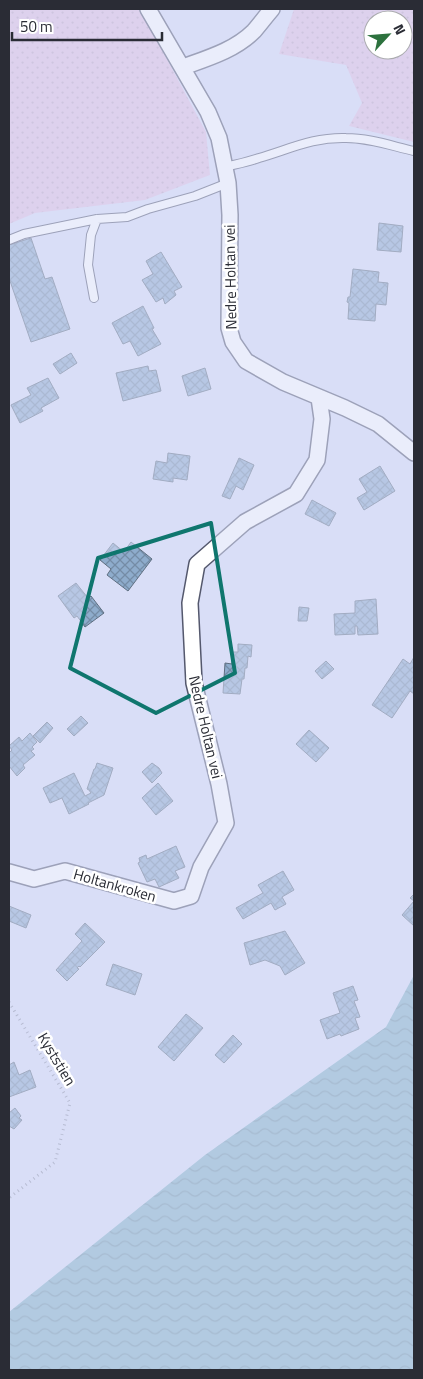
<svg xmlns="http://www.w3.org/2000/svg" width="423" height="1379" font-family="'Titillium Web',sans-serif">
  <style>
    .grass { fill: url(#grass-dots); fill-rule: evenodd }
    .water { fill: url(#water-waves) }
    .building { fill: url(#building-cross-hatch); stroke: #5f6f81 }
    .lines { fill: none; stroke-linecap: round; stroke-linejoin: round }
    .lane-casing { stroke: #54586d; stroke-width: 10 }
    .street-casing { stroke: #54586d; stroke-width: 18 }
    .path { stroke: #8f93a5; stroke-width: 3; stroke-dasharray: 1 4; stroke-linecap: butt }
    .lane { stroke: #fff; stroke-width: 8 }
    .street { stroke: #fff; stroke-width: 15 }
    .marked { fill: none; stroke: #0f766e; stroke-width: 4; stroke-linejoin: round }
    .labels { text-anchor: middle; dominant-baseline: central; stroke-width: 5; stroke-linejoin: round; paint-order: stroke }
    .street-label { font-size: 15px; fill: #2a2c35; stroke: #fff }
  </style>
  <defs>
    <pattern id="grass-dots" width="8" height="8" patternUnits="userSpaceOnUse" patternTransform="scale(1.25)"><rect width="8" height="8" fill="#e2c2e1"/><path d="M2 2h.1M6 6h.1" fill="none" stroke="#c2a7c2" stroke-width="1.8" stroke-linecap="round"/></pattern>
    <pattern id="water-waves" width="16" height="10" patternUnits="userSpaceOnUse" patternTransform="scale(1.25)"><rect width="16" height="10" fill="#83b2c6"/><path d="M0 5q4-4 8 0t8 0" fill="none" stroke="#6b91a2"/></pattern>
    <pattern id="building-cross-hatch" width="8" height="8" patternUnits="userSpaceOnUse" patternTransform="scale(1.25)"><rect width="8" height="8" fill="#8eaccc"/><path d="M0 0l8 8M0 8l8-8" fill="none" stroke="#748ca6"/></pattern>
  </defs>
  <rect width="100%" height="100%" fill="#d9def7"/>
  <path class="grass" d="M9 9H140L206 132 210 175 145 200 35 213 9 224Z
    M294 9H414V142L349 126 362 103 346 65 279 54ZM373 20H403V50H373Z"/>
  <path class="water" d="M414 975V1370H9V1312L205 1155 386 1027Z"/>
  <path class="building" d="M379 223 403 226 401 252 377 250Z
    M31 238 45 279 52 277 70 329 31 342 9 278V245Z
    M161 252 182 287 174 291 176 295 165 304 163 298 156 302 142 280 153 274 146 261Z
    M353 269 379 272 378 282 388 283 386 305 376 304 375 321 348 319 349 303 347 302 348 297H350Z
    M143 306 154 328 152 329 161 344 138 356 130 341 123 344 112 323Z
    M71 353 77 363 60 374 53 364Z
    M148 366 149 371 156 370 161 391 123 401 116 373Z
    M205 368 211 389 188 396 182 376Z
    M48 378 59 398 41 408 43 411 20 423 11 405 31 395 27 388Z
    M168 453 190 456 187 480 173 478V482L153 479 156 461 167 463Z
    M239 458 254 465 243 490 236 486 230 499 222 496Z
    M380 466 395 491 364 510 357 498 367 492 359 479Z
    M312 500 336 513 329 526 305 514Z
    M131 542 152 559 128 591 107 575 111 569 100 560 113 543 124 552Z
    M76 583 88 598 91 596 104 613 85 627 77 616 74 618 58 596Z
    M376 599 378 634 358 635 357 626H355V634L335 635 334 614 355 613V601Z
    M299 607 309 608 307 621H298Z
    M238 644 252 645 251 657 248 656 247 668H245L244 679H242L240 694 223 693 225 663 232 664V652H238Z
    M414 657V694L410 691 392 718 372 705 403 659 410 664Z
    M326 661 334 669 322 679 315 671Z
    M81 716 88 723 74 736 67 729Z
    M47 722 53 728 40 743 33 736Z
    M309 730 329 748 316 762 296 744Z
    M30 733 37 742 32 747 34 749 31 751 35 755 23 765 25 768 17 776 9 766V753L12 750 9 746 19 737 22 741Z
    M97 763 113 768 104 795 88 803 89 804 69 814 62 798 50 803 43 788 74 773 85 796 91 793 89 790 87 789 94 769H95Z
    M152 763 159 768 162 773 152 783 142 772Z
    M158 783 173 801 156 815 142 798Z
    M176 846 185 867 175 871 179 878 159 887 155 879 147 882 138 863 140 862 139 858 146 855 147 859Z
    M283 871 294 890 282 897 286 904 275 910 271 903 243 919 236 908 263 893 258 885Z
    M414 894V926L402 915 414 901 410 898Z
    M9 906 31 915 26 928 9 921Z
    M85 923 105 942 80 967 79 966 77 968 79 969 67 981 56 970 82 941 75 934Z
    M285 931 305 963 285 975 280 966 265 960 250 965 244 943Z
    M113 964 142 974 135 995 106 985Z
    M353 986 358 1000 354 1001 360 1017 355 1018 359 1029 341 1036 340 1034 327 1039 320 1020 340 1013 333 993Z
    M186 1014 203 1028 174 1061 158 1047Z
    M233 1035 242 1044 224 1063 215 1055Z
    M14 1062 19 1075 30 1070 36 1087 9 1097V1065Z
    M15 1108 21 1116 19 1118 22 1120 14 1129 9 1126V1113Z"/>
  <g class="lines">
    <g class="lane-casing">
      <path id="lane" d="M225 167C237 164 248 162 259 158 290 149 313 137 346 138 369 138 392 146 414 151
        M9 240 24 234 97 219 127 217 148 209 195 196 228 183
        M94 298 88 265 91 235 97 219"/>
    </g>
    <g class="street-casing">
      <path id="street" d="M148 9 208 112 219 138 228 183 230 215 229 328 233 342 246 361 283 382 345 408 378 424 414 453
        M183 67C208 58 235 50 254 31 260 24 266 16 272 9
        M9 872 34 879 65 871 174 901 191 896 201 867 226 823 219 784 194 683 190 603 197 564 245 522 296 494 317 460 322 419 319 398"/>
    </g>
    <path class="path" d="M9 1002 70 1103 55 1162 9 1198"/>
    <use href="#lane" class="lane"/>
    <use href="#street" class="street"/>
  </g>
  <path d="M0 0H423V1379H0ZM211 523 235 673 156 713 70 668 98 558Z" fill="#d9def7" fill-opacity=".55" fill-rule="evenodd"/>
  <path class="marked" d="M211 523 235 673 156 713 70 668 98 558Z"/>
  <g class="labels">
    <g class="street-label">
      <text transform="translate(230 277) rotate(-91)">Nedre Holtan vei</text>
      <text transform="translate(206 727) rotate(77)">Nedre Holtan vei</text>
      <text transform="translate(115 885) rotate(16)">Holtankroken</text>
      <text transform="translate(57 1059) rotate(59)">Kyststien</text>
    </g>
  </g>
  <rect width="423" height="1379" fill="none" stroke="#2a2c35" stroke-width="20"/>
  <g transform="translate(388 35) rotate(64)"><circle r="24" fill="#ffffff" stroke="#aaabae"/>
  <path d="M0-4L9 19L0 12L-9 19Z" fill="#2d723e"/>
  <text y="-8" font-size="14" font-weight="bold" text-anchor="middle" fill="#2a2c35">N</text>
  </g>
  <path d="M12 32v8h150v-8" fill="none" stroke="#2a2c35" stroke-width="2.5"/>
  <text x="20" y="32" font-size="15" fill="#2a2c35" stroke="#ffffff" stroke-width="4" paint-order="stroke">50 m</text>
</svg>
